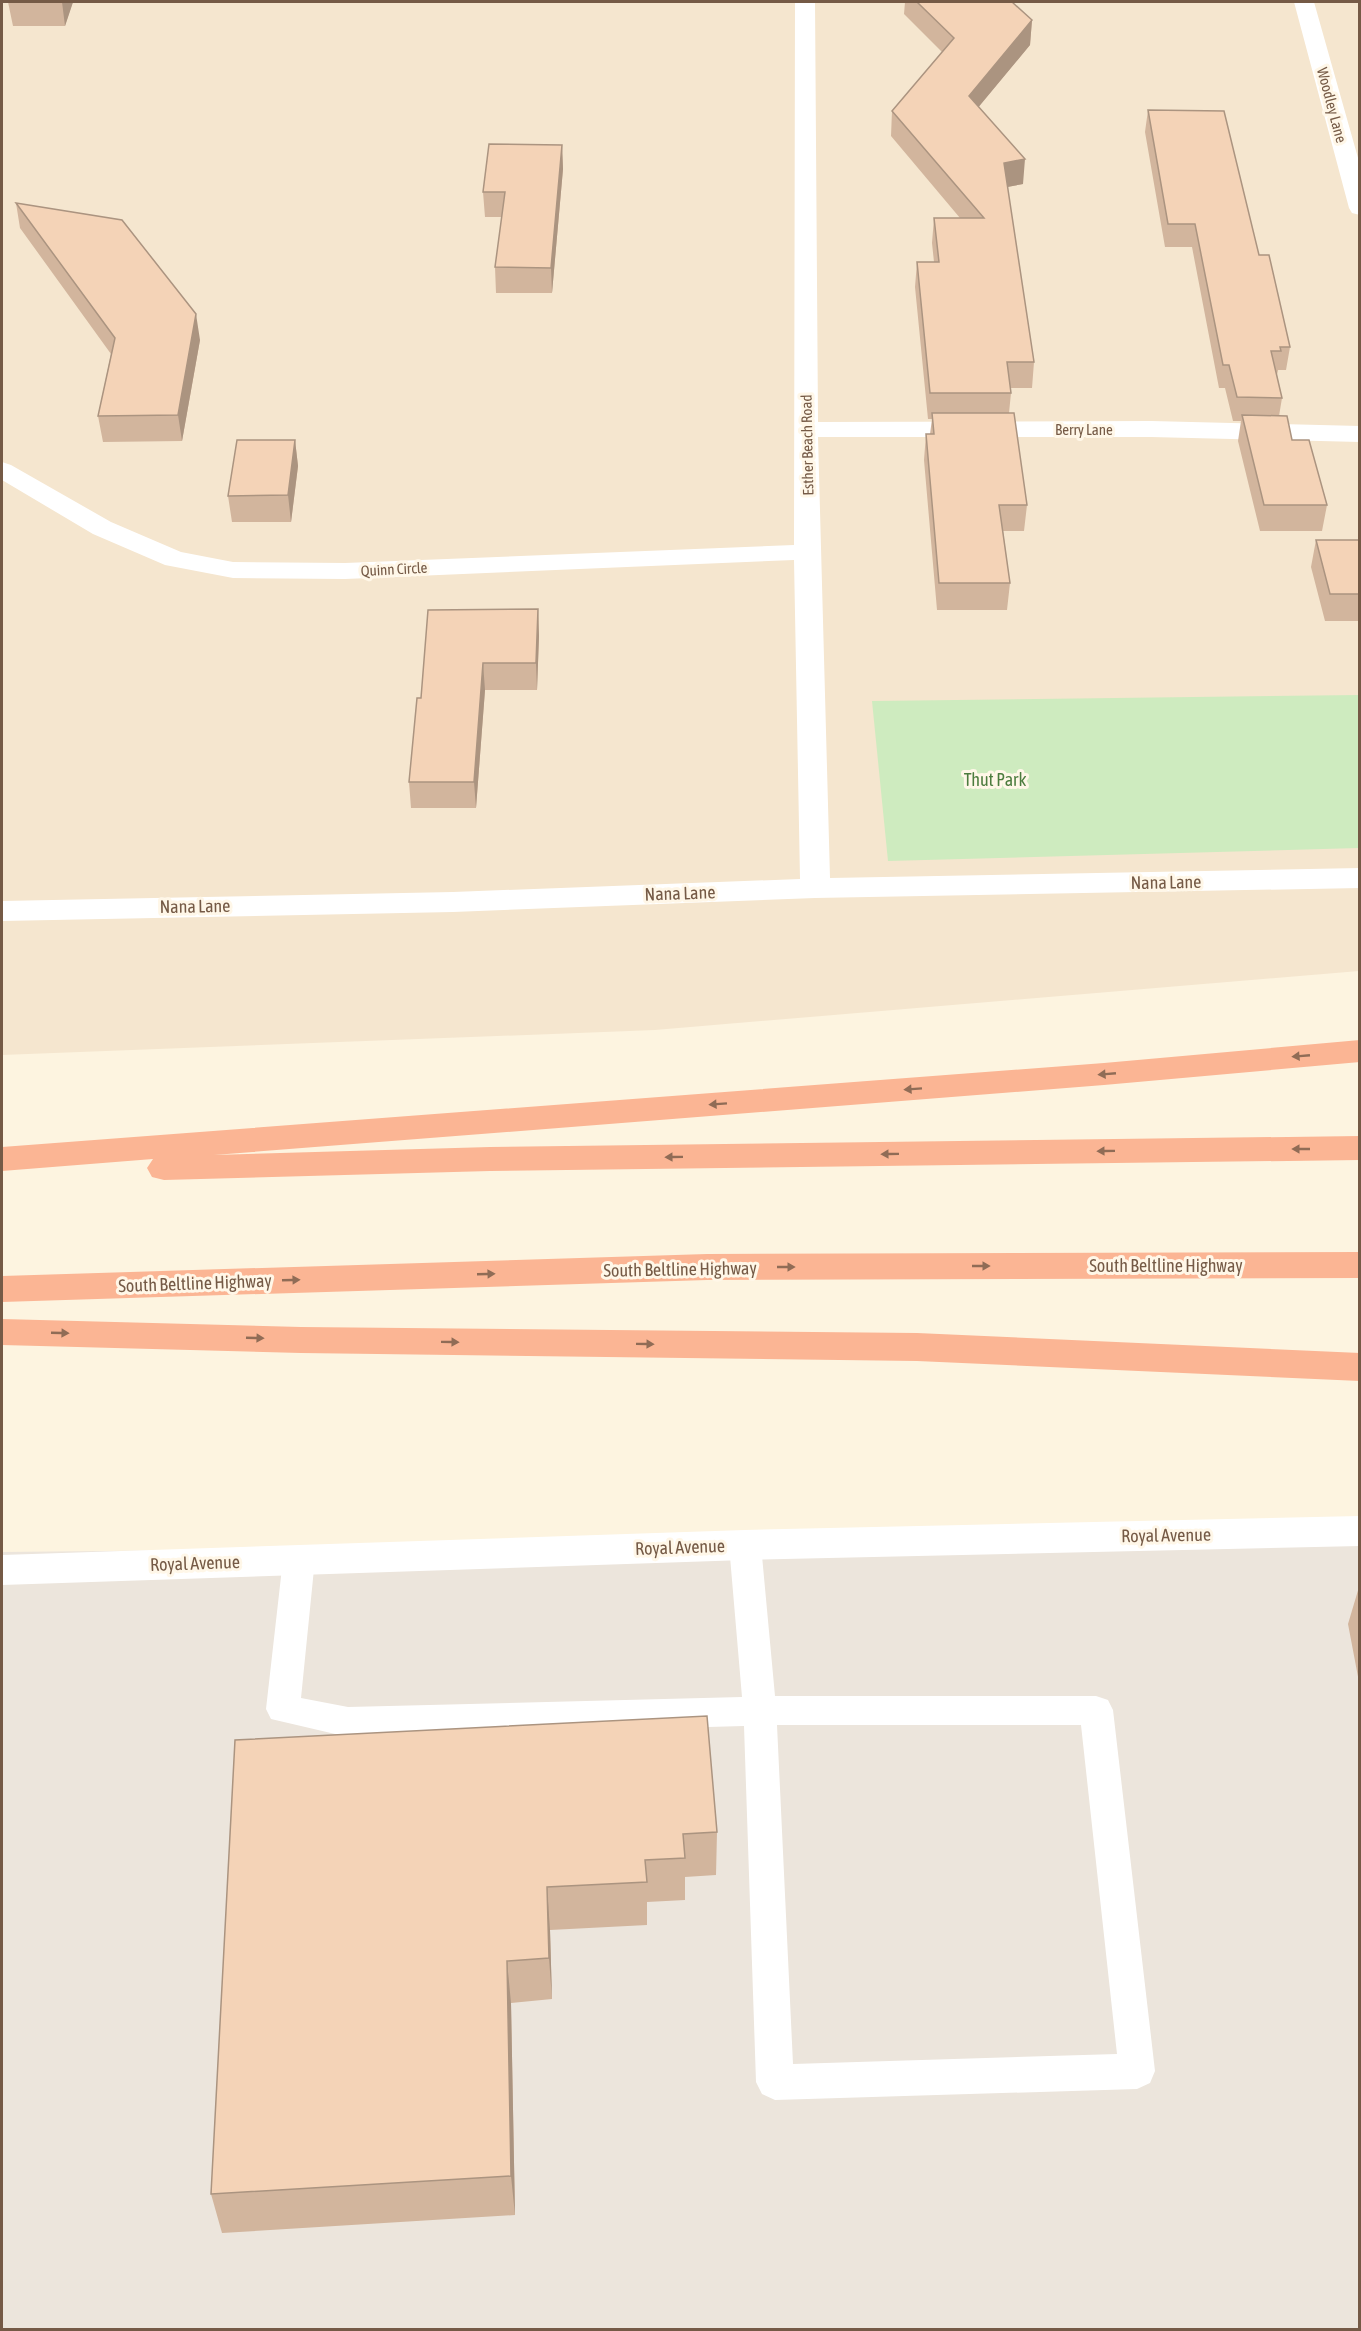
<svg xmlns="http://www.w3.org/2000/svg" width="1361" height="2331" font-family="'Asap Condensed',sans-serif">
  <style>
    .residential { fill: #f5e6cf }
    .industrial { fill: #ece5dc }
    .green { fill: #ceebbf }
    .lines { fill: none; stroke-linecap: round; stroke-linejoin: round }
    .lane { fill: #fff; fill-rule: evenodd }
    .street { fill: #fff; fill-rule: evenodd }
    .highway { fill: #fbb594; fill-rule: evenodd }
    .wall { fill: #d2b59d }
    .shaded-wall { fill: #ab9480 }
    .building { fill: #f4d3b7; stroke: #ab9480; stroke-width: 1.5 }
    .oneway { fill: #906c56 }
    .labels { text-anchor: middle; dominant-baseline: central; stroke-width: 6; stroke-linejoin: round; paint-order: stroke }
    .far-street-label { font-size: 15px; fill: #755a46; stroke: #fff7e8 }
    .park-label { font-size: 18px; fill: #4c7c3e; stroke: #fff7e8 }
    .street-label { font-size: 18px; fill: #755a46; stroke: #fff7e8 }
  </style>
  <rect width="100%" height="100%" fill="#fdf4e0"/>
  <path class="residential" d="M2 2H1359V971L655 1030 2 1055Z"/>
  <path class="industrial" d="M1359 1531V2329H2V1552L745 1545Z"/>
  <path class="green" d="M1359 695V848L888 861 872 701Z"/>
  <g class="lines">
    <path class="lane" d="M745 1532 756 1536 761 1545 775 1696H1096L1108 1700 1113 1710 1155 2071 1150 2083 1137 2089 775 2100 762 2094 756 2082 744 1726 348 1737 271 1719 266 1709 283 1559 288 1550 299 1546 310 1550 315 1559 301 1698 348 1707 742 1697 729 1545 734 1536ZM777 1725H1081L1117 2054 793 2064Z"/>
    <path class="street" d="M795 2H815L818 422 1151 421 1360 426V442L1151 437H818L830 878 1360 868V888L815 898 453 912 2 921V901L453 892 800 879 794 560 345 579 233 578 165 565 93 534 2 480V462L11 465 111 522 181 552 233 562 345 563 794 545Z
      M1294 2H1314L1360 165V215L1352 213 1349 208Z
      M1360 1516V1546L745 1560 2 1585V1555L745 1530Z"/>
    <path class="highway" d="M1360 1040V1062L1104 1085 214 1155 490 1147 1360 1136V1160L490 1171 164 1180 152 1177 147 1168 153 1159 2 1171V1147L1104 1063Z
      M1360 1252V1278L707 1280 2 1302V1276L707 1254Z
      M2 1319 301 1327 917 1333 1360 1353V1381L917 1361 301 1353 2 1345Z"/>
  </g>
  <path class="wall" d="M8 2H73L65 26H13Z
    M905 2H1012L1032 20 1030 45 978 107 1023 184 1007 187 1034 362 1032 388H1010L1011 393 1009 413 1027 505 1024 531H1003L1010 583 1007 610H937L924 460 926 434H930L932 419H928L915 287 917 262H934L932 243 934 218H960L891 136 892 111 942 52 904 14Z
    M1148 110 1259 255 1290 347 1286 370H1278L1277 375 1282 398 1279 416 1327 505 1322 531H1260L1238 441 1241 421H1233L1225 388H1219L1192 247H1165L1145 132Z
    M562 145 563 169 552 293H496L495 267 502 217H485L483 192Z
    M16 203 200 340 182 441 103 442 98 416 111 354 20 228Z
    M295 440 298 466 291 522H232L228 496Z
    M1316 540H1359V621H1325L1311 567Z
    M538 609 539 636 537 690H485L476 808H411L409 782 421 698Z
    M1359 1587V1682L1348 1624Z
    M235 1740 717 1832 716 1875 685 1877V1900L647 1902V1925L550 1930 552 1999 511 2003 515 2215 222 2233 211 2194Z"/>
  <path class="shaded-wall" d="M62 2H73L65 26Z
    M1032 20 1030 45 967 121 969 96Z
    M562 145 563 169 552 293 551 268Z
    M1025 159 1023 184 1002 188 1004 163Z
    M196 314 200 340 182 441 178 415Z
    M295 440 298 466 291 522 288 495Z
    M538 609 539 636 537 690 536 663Z
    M483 663 485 690 476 808 474 782Z
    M547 1887 550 1930 552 1999 549 1958Z
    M507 1961 511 2003 515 2215 511 2176Z"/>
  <path class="building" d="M917 2H1012L1032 20 969 96 1025 159 1004 163 1034 362H1007L1011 393H930L917 262H939L934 218H984L892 111 954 38Z
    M1148 110 1224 111 1259 255H1269L1290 347H1280L1281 351H1271L1282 398 1237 397 1229 365H1223L1195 224H1168Z
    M489 144 562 145 551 268 495 267 505 192H483Z
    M16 203 122 220 196 314 178 415 98 416 115 338Z
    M932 413H1014L1027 505H999L1010 583H939L926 434H934Z
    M1242 415 1287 416 1292 440H1309L1327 505H1264Z
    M237 440H295L288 495 228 496Z
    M1316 540H1359V594H1330Z
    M538 609 536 663H483L474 782H409L417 698H421L428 610Z
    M707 1716 717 1832 683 1834 685 1858 645 1860 647 1882 547 1887 549 1958 507 1961 511 2176 211 2194 235 1740Z"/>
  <defs><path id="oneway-solid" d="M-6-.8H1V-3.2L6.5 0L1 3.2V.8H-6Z" transform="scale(1.5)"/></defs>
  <g class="oneway">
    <use href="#oneway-solid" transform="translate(1301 1056) rotate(175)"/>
    <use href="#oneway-solid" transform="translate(1107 1074) rotate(175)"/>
    <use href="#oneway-solid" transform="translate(913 1089) rotate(176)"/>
    <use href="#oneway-solid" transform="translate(718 1104) rotate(176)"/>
    <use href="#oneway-solid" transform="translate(1301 1149) rotate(180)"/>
    <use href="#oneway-solid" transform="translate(1106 1151) rotate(179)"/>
    <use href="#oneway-solid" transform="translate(890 1154) rotate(179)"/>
    <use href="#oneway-solid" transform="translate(674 1157) rotate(179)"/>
    <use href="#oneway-solid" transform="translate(981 1266)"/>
    <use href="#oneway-solid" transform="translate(786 1267)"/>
    <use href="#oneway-solid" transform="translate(486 1274) rotate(-2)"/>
    <use href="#oneway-solid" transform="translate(291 1280) rotate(-2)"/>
    <use href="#oneway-solid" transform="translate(60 1333) rotate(2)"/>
    <use href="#oneway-solid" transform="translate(255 1338) rotate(2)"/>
    <use href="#oneway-solid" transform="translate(450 1342) rotate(1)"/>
    <use href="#oneway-solid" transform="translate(645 1344) rotate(1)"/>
  </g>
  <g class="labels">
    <g class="far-street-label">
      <text transform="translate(1332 105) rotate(75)">Woodley Lane</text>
      <text x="1084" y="429">Berry Lane</text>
      <text transform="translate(807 445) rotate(-91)">Esther Beach Road</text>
      <text transform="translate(394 569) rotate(-3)">Quinn Circle</text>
    </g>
    <g class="park-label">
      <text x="995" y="779">Thut Park</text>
    </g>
    <g class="street-label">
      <text transform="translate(1166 882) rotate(-1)">Nana Lane</text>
      <text transform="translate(680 893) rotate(-2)">Nana Lane</text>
      <text transform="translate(195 906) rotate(-1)">Nana Lane</text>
      <text x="1166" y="1265">South Beltline Highway</text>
      <text transform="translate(680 1269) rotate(-1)">South Beltline Highway</text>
      <text transform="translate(195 1283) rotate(-2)">South Beltline Highway</text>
      <text transform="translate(1166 1535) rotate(-1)">Royal Avenue</text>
      <text transform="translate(680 1547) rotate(-2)">Royal Avenue</text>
      <text transform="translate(195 1563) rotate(-2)">Royal Avenue</text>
    </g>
  </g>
  <rect width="1361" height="2331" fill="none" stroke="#755a46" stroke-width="6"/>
</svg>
